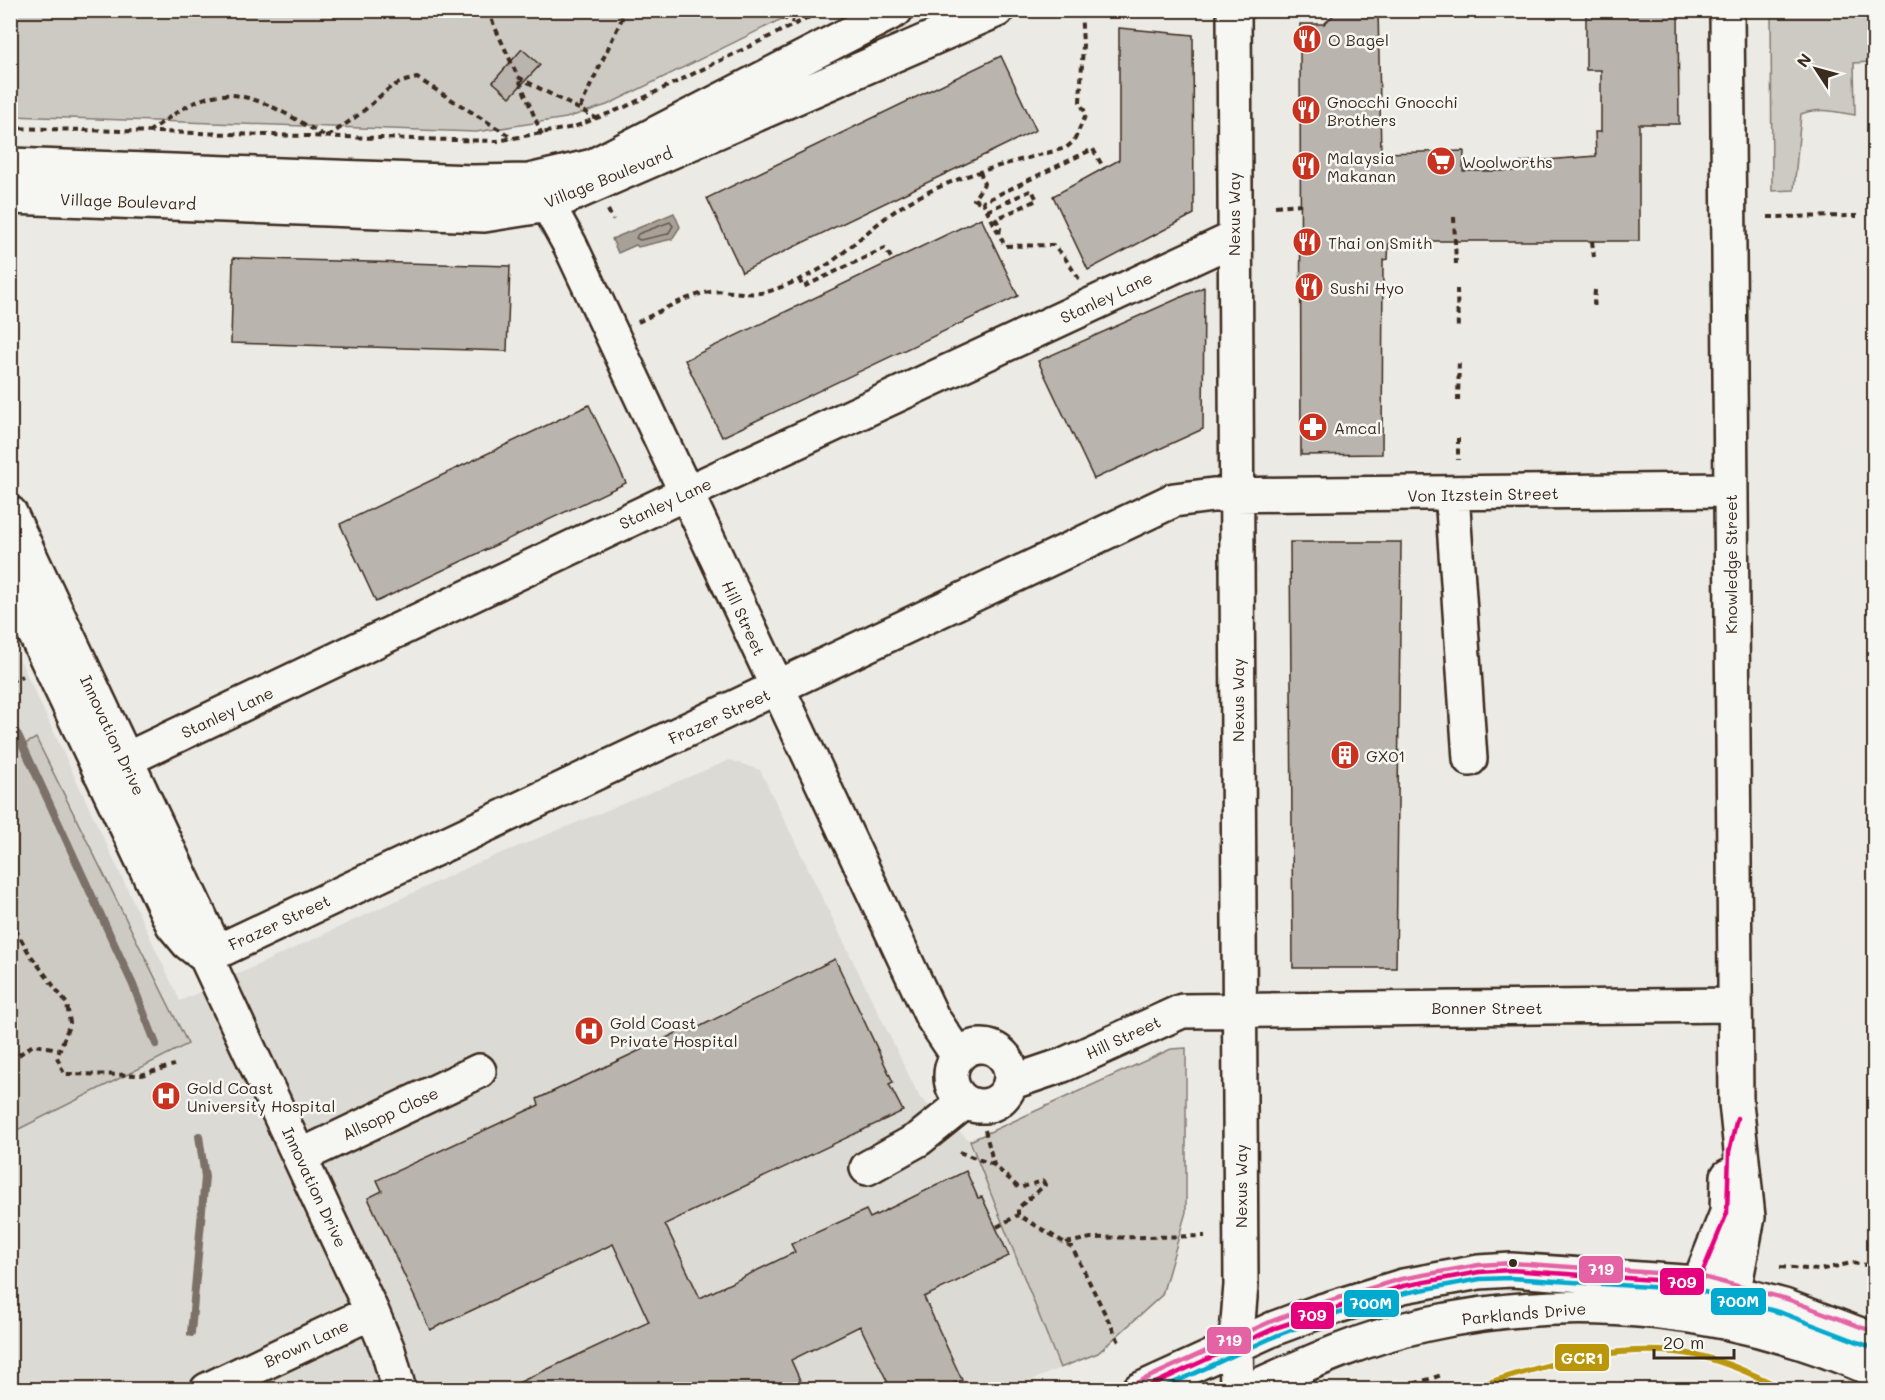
<svg xmlns="http://www.w3.org/2000/svg" width="1885" height="1400" font-family="Mali,sans-serif">
  <style>
    .built { fill: #dcdad4 }
    .green { fill: #cdcac4; stroke: #847a71; stroke-width: 1.5 }
    .water { fill: #a8a198; stroke: #7c7167; stroke-width: 1.5 }
    .lines { fill: none; stroke-linecap: round; stroke-linejoin: round }
    .shore { stroke: #675a4f; stroke-width: 1.5 }
    .stream { stroke: #7c7167; stroke-width: 8 }
    .building { fill: #bab4ae; stroke: #3b2a1e; stroke-width: 1.5 }
    .minor-casing { stroke: #3b2a1e; stroke-width: 38 }
    .path { stroke: #3b2a1e; stroke-width: 4; stroke-dasharray: 6 4.5; stroke-linecap: butt }
    .minor { stroke: #f6f6f2; stroke-width: 33 }
    .bus-1-casing { stroke: #f6f6f2; stroke-width: 9 }
    .bus-2-casing { stroke: #f6f6f2; stroke-width: 9 }
    .bus-3-casing { stroke: #f6f6f2; stroke-width: 9 }
    .bus-1 { stroke: #e5007d; stroke-width: 4.5 }
    .bus-2 { stroke: #00a9ce; stroke-width: 4.5 }
    .bus-3 { stroke: #e463a4; stroke-width: 4.5 }
    .rail-1-casing { stroke: #f6f6f2; stroke-width: 10 }
    .rail-1 { stroke: #ba970a; stroke-width: 6 }
    .bus-dot { fill: #3b2a1e; stroke: #f6f6f2; stroke-width: 2 }
    .labels { text-anchor: middle; dominant-baseline: central; stroke-width: 5; stroke-linejoin: round; paint-order: stroke }
    .poi-label { font-size: 16px; fill: #3b2a1e; stroke: #f6f6f2; text-anchor: start }
    .street-label { font-size: 16px; fill: #3b2a1e; stroke: #f6f6f2 }
    .line-badge { stroke: #f6f6f2; stroke-width: 2 }
    .badge-label { font-size: 16px; text-anchor: middle; font-weight: bold; fill: #fff }
  </style>
  <rect width="100%" height="100%" fill="#ebeae5"/>
  <filter id="ink" filterUnits="userSpaceOnUse"><feTurbulence type="fractalNoise" baseFrequency=".0167" numOctaves="2"/><feDisplacementMap in="SourceGraphic" scale="12" xChannelSelector="R" yChannelSelector="G"/><feConvolveMatrix kernelMatrix="1 2 1 2 8 2 1 2 1" color-interpolation-filters="sRGB"/></filter>
  <g filter="url(#ink)">
    <path class="built" d="M10 639 180 1001 475 864 730 760 760 770 920 1098 970 1141 1060 1368 1009 1390 11 1389Z"/>
    <path class="green" d="M11 11H798L607 105 566 118 476 132 11 116Z
      M1771 11H1874V53L1871 62 1854 63 1855 115C1837 112 1818 107 1801 114L1794 190 1772 191Z
      M36 738 188 1044 11 1133V752Z
      M1186 1048V1212L1162 1295 1098 1353 1060 1368 970 1141 1171 1049Z"/>
    <path class="water" d="M674 213 680 227 672 239 638 247 636 245 618 253 612 239Z"/>
    <g class="lines">
      <path class="shore" d="M670 222 673 226 668 234 640 240 636 238 638 234Z"/>
      <path class="stream" d="M10 725 18 735 133 985 156 1044
        M191 1333 205 1177 199 1136"/>
    </g>
    <path class="building" d="M1339 10H1378L1381 153 1464 151 1463 171H1521V162L1596 156 1595 132H1601V70H1586V10H1678L1679 124H1639V241H1389L1388 259 1383 260 1382 454 1301 455 1300 24H1324Z
      M1119 28 1193 35 1194 214 1088 270 1053 196 1119 160Z
      M522 49 540 65 510 97 493 82Z
      M1001 56 1036 130 742 272 707 198Z
      M981 218 1018 296 722 437 685 360Z
      M233 258 510 266 507 351 231 343Z
      M1204 287 1203 429 1094 479 1038 361Z
      M589 405 626 483 376 602 340 524Z
      M1290 542H1401L1396 968H1293Z
      M835 959 893 1082 889 1084 903 1111 665 1224 700 1298 795 1252 791 1244 866 1210 870 1218 966 1171 978 1198 982 1197 1009 1256 924 1297 962 1380 940 1389H891L860 1326 791 1360 804 1389H505L649 1322 613 1244 430 1330 368 1198 382 1191 377 1180 539 1105 537 1099 689 1027 691 1031Z"/>
    <g class="lines">
      <g class="minor-casing">
        <path id="minor" d="M1234 10 1241 1285 1236 1346 1237 1390
          M1727 10 1736 1103 1748 1217 1728 1321
          M10 165 472 182 529 181 593 166 896 10
          M529 181 548 205 570 245 932 1017 958 1056
          M10 197 484 215 548 205 997 10
          M1452 494 1470 759
          M10 513 210 938 206 957
          M10 581 173 925 188 943 206 957 372 1312 388 1350 399 1390
          M100 772 686 493 1233 239
          M206 957 1174 500 1213 495 1730 490
          M951 1076a30 30 0 1 1 60 0a30 30 0 1 1-60 0Z
          M1010 1083 1063 1065 1182 1011 1735 1005
          M301 1156 479 1071
          M867 1168 919 1139 965 1102
          M1691 1303 1727 1213 1728 1176
          M207 1390 372 1312
          M1139 1390 1275 1328 1318 1312 1403 1286 1479 1272 1511 1270 1698 1283 1784 1306 1874 1340
          M1248 1390C1306 1364 1365 1337 1427 1324 1577 1291 1734 1308 1874 1370"/>
      </g>
      <path class="path" d="M487 10 518 77
        M762 10 794 22
        M580 108 626 10
        M10 128 453 140 497 141 574 127 625 107 824 10
        M148 132C168 119 187 103 209 97 250 86 293 119 327 137 338 129 351 121 362 112 386 93 385 85 417 78L513 138
        M542 135 518 77 596 118
        M980 171 984 184 974 199 983 204
        M1275 206 1301 204
        M608 210 613 220
        M987 211 1032 190 1037 200 996 219 1000 228 999 235
        M1454 217 1456 264
        M1768 217 1857 216
        M1592 241 1594 257
        M799 279 803 287 885 248 893 261
        M1079 279 1063 255 1053 245 1005 246 983 202 1093 149 1104 169
        M1457 289 1458 331
        M1595 290 1594 304H1599
        M638 322C661 311 685 296 710 292 731 289 752 298 773 290 793 283 817 273 834 260 860 240 882 217 911 201 959 174 1013 162 1066 148L1074 141 1086 114 1080 102 1083 44 1081 10
        M1458 401 1459 359
        M1458 438V460
        M10 682 22 676
        M10 920 29 953 67 1004 70 1023 57 1057 64 1074 141 1075 174 1065
        M10 1061 33 1045 60 1049
        M985 1130 994 1165 1019 1188 1043 1181 1045 1185 1018 1208V1215L1072 1247 1119 1342
        M959 1152 994 1165
        M997 1227 1018 1215
        M1066 1243 1091 1238 1205 1236
        M1780 1267 1819 1270 1852 1263 1874 1266
        M1394 1390 1442 1375"/>
      <use href="#minor" class="minor"/>
      <g class="bus-1-casing">
        <path id="bus-1" d="M1140 1390 1275 1328 1403 1286 1479 1272 1511 1270 1698 1283 1727 1213 1729 1152 1737 1118"/>
      </g>
      <g class="bus-2-casing">
        <path id="bus-2" d="M1158 1390 1278 1335 1320 1319 1405 1293 1480 1279 1511 1278 1697 1290 1782 1313 1871 1347"/>
      </g>
      <g class="bus-3-casing">
        <path id="bus-3" d="M1136 1383 1272 1321 1315 1305 1401 1279 1479 1265 1512 1263 1699 1276 1787 1299 1874 1332"/>
      </g>
      <use href="#bus-1" class="bus-1"/>
      <use href="#bus-2" class="bus-2"/>
      <use href="#bus-3" class="bus-3"/>
      <g class="rail-1-casing">
        <path id="rail-1" d="M1465 1390C1541 1367 1619 1339 1700 1356 1730 1363 1758 1377 1786 1390"/>
      </g>
      <use href="#rail-1" class="rail-1"/>
    </g>
  </g>
  <defs>
    <g id="restaurant-disc" transform="scale(1.5)"><circle r="9.5" fill="#c8321e" stroke="#f6f6f2"/><path d="M-5-6h1v4h1v-4h1v4h1v-4h1v5L-1.5 .5V6h-2V.5L-5-1ZM5-6V6H3V1.5H1.5Q1.5-4 5-6Z" fill="#fff"/></g>
    <g id="supermarket-disc" transform="scale(1.5)"><circle r="9.5" fill="#c8321e" stroke="#f6f6f2"/><path d="M-6-5.5h2.5l.6 2H6L4.5 2H-2.5L-4.4-4H-6ZM-1.5 3.2a1.3 1.3 0 1 0 .1 0ZM3 3.2a1.3 1.3 0 1 0 .1 0Z" fill="#fff"/></g>
    <g id="pharmacy-disc" transform="scale(1.5)"><circle r="9.5" fill="#c8321e" stroke="#f6f6f2"/><path d="M-2-6h4v4h4v4h-4v4h-4v-4h-4v-4h4Z" fill="#fff"/></g>
    <g id="building-disc" transform="scale(1.5)"><circle r="9.5" fill="#c8321e" stroke="#f6f6f2"/><path d="M-4-6H4V6H1V3H-1V6H-4ZM-2.5-4.3h1.7v1.8h-1.7ZM.8-4.3h1.7v1.8H.8ZM-2.5-1h1.7V.8h-1.7ZM.8-1h1.7V.8H.8Z" fill="#fff"/></g>
    <g id="hospital-disc" transform="scale(1.5)"><circle r="9.5" fill="#c8321e" stroke="#f6f6f2"/><path d="M-5-5h3v3.5h4V-5h3V5h-3V1.5h-4V5h-3Z" fill="#fff"/></g>
  </defs>
  <g fill-rule="evenodd">
    <use href="#restaurant-disc" x="1307" y="39"/>
    <use href="#restaurant-disc" x="1306" y="110"/>
    <use href="#supermarket-disc" x="1441" y="161"/>
    <use href="#restaurant-disc" x="1306" y="166"/>
    <use href="#restaurant-disc" x="1307" y="242"/>
    <use href="#restaurant-disc" x="1309" y="287"/>
    <use href="#pharmacy-disc" x="1313" y="427"/>
    <use href="#building-disc" x="1345" y="755"/>
    <use href="#hospital-disc" x="589" y="1031"/>
    <use href="#hospital-disc" x="166" y="1096"/>
  </g>
  <circle class="bus-dot" cx="1513" cy="1263" r="5"/>
  <g class="labels">
    <g class="poi-label">
      <text x="1328" y="39">O Bagel</text>
      <text x="1327" y="101">Gnocchi Gnocchi<tspan x="1327" dy="18">Brothers</tspan></text>
      <text x="1327" y="157">Malaysia<tspan x="1327" dy="18">Makanan</tspan></text>
      <text x="1462" y="161">Woolworths</text>
      <text x="1328" y="242">Thai on Smith</text>
      <text x="1330" y="287">Sushi Hyo</text>
      <text x="1334" y="427">Amcal</text>
      <text x="1366" y="755">GX01</text>
      <text x="610" y="1022">Gold Coast<tspan x="610" dy="18">Private Hospital</tspan></text>
      <text x="187" y="1087">Gold Coast<tspan x="187" dy="18">University Hospital</tspan></text>
    </g>
    <g class="street-label">
      <text transform="translate(608 177) rotate(-22)">Village Boulevard</text>
      <text transform="translate(128 201) rotate(2)">Village Boulevard</text>
      <text transform="translate(1233 214) rotate(-90)">Nexus Way</text>
      <text transform="translate(1106 297) rotate(-25)">Stanley Lane</text>
      <text transform="translate(1483 494) rotate(-1)">Von Itzstein Street</text>
      <text transform="translate(665 503) rotate(-25)">Stanley Lane</text>
      <text transform="translate(1730 564) rotate(-90)">Knowledge Street</text>
      <text transform="translate(744 618) rotate(65)">Hill Street</text>
      <text transform="translate(1237 700) rotate(-90)">Nexus Way</text>
      <text transform="translate(227 712) rotate(-25)">Stanley Lane</text>
      <text transform="translate(719 716) rotate(-25)">Frazer Street</text>
      <text transform="translate(113 735) rotate(65)">Innovation Drive</text>
      <text transform="translate(279 922) rotate(-25)">Frazer Street</text>
      <text x="1487" y="1007">Bonner Street</text>
      <text transform="translate(1123 1037) rotate(-25)">Hill Street</text>
      <text transform="translate(390 1113) rotate(-25)">Allsopp Close</text>
      <text transform="translate(1240 1186) rotate(-90)">Nexus Way</text>
      <text transform="translate(315 1187) rotate(65)">Innovation Drive</text>
      <text transform="translate(1524 1313) rotate(-5)">Parklands Drive</text>
      <text transform="translate(306 1343) rotate(-25)">Brown Lane</text>
    </g>
  </g>
  <g class="line-badge">
    <rect x="1578" y="1255" width="46" height="29" rx="6" fill="#e463a4"/>
    <rect x="1659" y="1267" width="46" height="29" rx="6" fill="#e5007d"/>
    <rect x="1710" y="1287" width="57" height="29" rx="6" fill="#00a9ce"/>
    <rect x="1343" y="1289" width="57" height="29" rx="6" fill="#00a9ce"/>
    <rect x="1290" y="1301" width="45" height="29" rx="6" fill="#e5007d"/>
    <rect x="1206" y="1326" width="46" height="29" rx="6" fill="#e463a4"/>
    <rect x="1554" y="1343" width="56" height="29" rx="6" fill="#ba970a"/>
  </g>
  <g class="badge-label">
    <text x="1601" y="1275">719</text>
    <text x="1682" y="1288">709</text>
    <text x="1738" y="1307">700M</text>
    <text x="1371" y="1309">700M</text>
    <text x="1312" y="1321">709</text>
    <text x="1229" y="1346">719</text>
    <text x="1582" y="1364">GCR1</text>
  </g>
  <rect width="1885" height="1400" fill="none" stroke="#f6f6f2" stroke-width="36"/>
  <rect x="18" y="18" width="1849" height="1364" fill="none" stroke="#3b2a1e" stroke-width="2" filter="url(#ink)"/>
  <g transform="translate(1816 69) rotate(306)" stroke="#f6f6f2" stroke-width="4.5" paint-order="stroke">
  <path d="M0-4.5L10 22L0 15L-10 22Z" fill="#3b2a1e"/>
  <text y="-9" font-size="16" font-weight="bold" text-anchor="middle" fill="#3b2a1e">N</text>
  </g>
  <path d="M1654 1349v9h80v-9" fill="none" stroke="#3b2a1e" stroke-width="3"/>
  <text x="1663" y="1349" font-size="18" fill="#3b2a1e" stroke="#f6f6f2" stroke-width="4.5" paint-order="stroke">20 m</text>
</svg>
